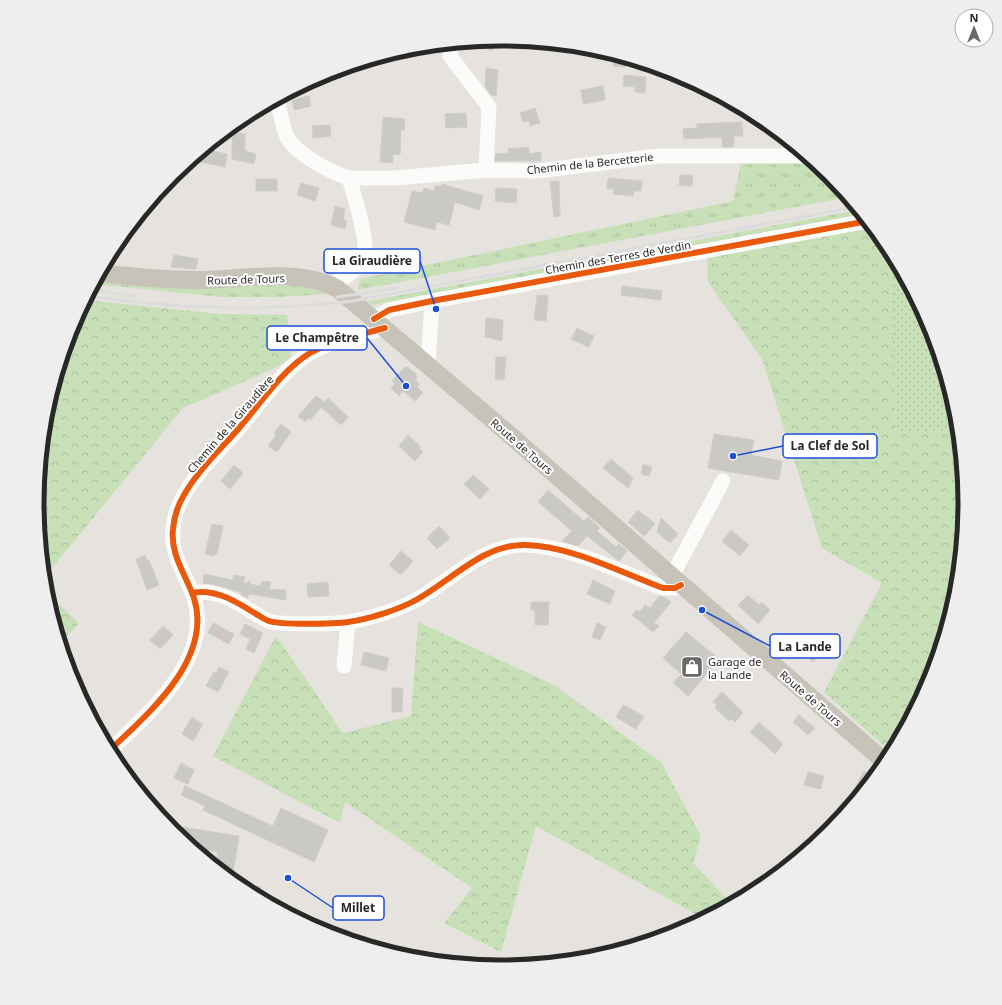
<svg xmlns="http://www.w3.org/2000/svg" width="1002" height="1005" font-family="'Noto Sans',sans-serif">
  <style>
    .grass { fill: url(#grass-tufts) }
    .forest { fill: url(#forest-crowns) }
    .garden { fill: url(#garden-dots) }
    .building { fill: #cbc9c5; stroke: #d1ceca }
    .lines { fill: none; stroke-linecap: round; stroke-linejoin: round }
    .minor { stroke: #fbfbfa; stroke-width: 15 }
    .major { stroke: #c7c3b8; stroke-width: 18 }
    .rail { stroke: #dddcdd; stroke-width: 3 }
    .cycleway-casing { stroke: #fff; stroke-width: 8 }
    .cycleway { stroke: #e8590c; stroke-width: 6 }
    .labels { text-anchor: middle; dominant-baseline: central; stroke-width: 4; stroke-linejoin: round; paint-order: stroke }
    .street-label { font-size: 11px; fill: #282828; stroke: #fff }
    .poi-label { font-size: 11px; fill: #282828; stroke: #fff; text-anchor: start }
    .rim { fill: none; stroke: #282828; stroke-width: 5 }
    .leader { fill: none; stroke: #1d4ed8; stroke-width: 1.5 }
    .callout-dot { fill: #1d4ed8; stroke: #fff; stroke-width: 1.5 }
    .callout { fill: #fff; stroke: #1d4ed8; stroke-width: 1.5 }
    .callout-label { font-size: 12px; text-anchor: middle; font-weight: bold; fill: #282828 }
  </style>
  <defs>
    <pattern id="grass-tufts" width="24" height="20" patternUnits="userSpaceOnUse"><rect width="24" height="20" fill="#c7e0b8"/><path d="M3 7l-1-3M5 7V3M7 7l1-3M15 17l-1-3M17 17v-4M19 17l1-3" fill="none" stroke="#abc09e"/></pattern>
    <pattern id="forest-crowns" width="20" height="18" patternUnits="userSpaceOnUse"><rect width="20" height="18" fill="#c7e0b8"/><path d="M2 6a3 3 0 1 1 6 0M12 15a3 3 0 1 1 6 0" fill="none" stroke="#abc09e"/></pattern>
    <pattern id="garden-dots" width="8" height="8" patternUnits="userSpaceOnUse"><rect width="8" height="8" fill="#c7e0b8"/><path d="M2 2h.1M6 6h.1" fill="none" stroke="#abc09e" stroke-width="1.8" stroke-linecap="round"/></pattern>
  </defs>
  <rect width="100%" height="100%" fill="#e6e3de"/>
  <path class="grass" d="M742 159 814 162 829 175 848 197 358 290 360 279 733 201Z
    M858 210 862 214 372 305 368 301Z
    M97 278 217 288 279 285 302 286 329 294 278 297H221L94 284Z"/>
  <path class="forest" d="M873 228 890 250 896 433 954 429 958 431 965 503 956 593 930 680 891 752 824 692 882 583 822 548 762 359 708 282 707 251Z
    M86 300 221 314 287 315 291 358 273 369 183 408 44 578 37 502 46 412 72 325Z
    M46 592 79 623 61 643 46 593Z
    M418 622 554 685 661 762 701 836 693 863 731 903 703 918 536 826 501 952 444 923 472 888 345 802 340 823 213 756 276 636 343 733 411 716Z"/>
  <path class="garden" d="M890 250 930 325 956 412 958 431 954 429 896 433Z"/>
  <path class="building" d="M494 39H498L492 51 472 41Z
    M614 54 626 58 625 67 613 66Z
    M486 68 498 70 496 96 491 95 485 87Z
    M624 75 646 77 645 93 635 92V87L623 86Z
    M603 86 605 100 583 104 581 90Z
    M309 96 311 106 294 110 292 100Z
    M535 108 540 123 530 126 529 121 523 122 520 113Z
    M466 113 467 127 446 128 445 114Z
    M383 117 405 119 404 130 401 129 400 155 393 154V163L380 162Z
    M742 122 743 136H734V147H722V137L684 139 683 129 697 128V124Z
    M330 125 331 136 313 138 312 126Z
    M232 132 245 134V151L256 154 254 164 232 159Z
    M529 147V154L541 152V161H495L496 154 509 153 508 149Z
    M204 149 227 154 225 167 199 162 201 151Z
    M680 175H693L692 186 679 185Z
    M608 178 642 181 641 191H634L633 196 613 194 614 189H607Z
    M256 179H277V191H256Z
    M550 181H559L560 216 554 217Z
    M301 183 319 188 315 201 297 195Z
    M442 184 483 196 479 210 455 202 449 225 437 222 435 230 404 222 412 191 422 193 424 188 434 191 435 186 441 187Z
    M496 188 517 189 516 203 495 201Z
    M335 206 345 209 343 219 347 221 345 229 331 225Z
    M174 255 198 259 196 269 171 267Z
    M622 286 662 291 661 300 621 295Z
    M537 295 548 296 546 321 534 320Z
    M486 318 503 320 502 341 485 337Z
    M577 328 594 336 589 347 571 339Z
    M496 357H506L504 380 495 379Z
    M405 367H408L416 374 417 382 420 384 417 387 423 393 415 401 403 391 399 396 391 388 395 384 392 381Z
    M316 396 324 402 328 398 348 417 341 425 321 407 310 420 308 418 305 422 298 416Z
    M281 424 291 432 277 452 268 446 276 435 274 433Z
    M714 434 754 440 751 455 782 461 779 480 708 468Z
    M408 435 421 447 419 448 423 452 415 461 399 446Z
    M611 459 633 478 628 488 603 468Z
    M643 464 652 467 649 476 641 474Z
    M234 465 243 473 230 489 221 481Z
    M473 475 489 489 480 499 464 484Z
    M548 490 584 521 588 517 600 528 597 531 616 547 619 544 627 551 619 561 587 536 578 546 562 541 572 531 538 502Z
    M638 510 655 524 644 536 628 522Z
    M661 518 678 534 670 543 657 532Z
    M212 524 223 526 217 554 212 556 205 554Z
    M439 526 450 538 437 549 427 538Z
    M731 530 749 545 740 556 722 541Z
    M401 551 413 561 401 575 389 565Z
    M145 555 148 561 149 560 159 585 147 590 136 559Z
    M204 574 232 580 234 575 245 577 244 583H247L249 581H251L250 584 260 586 262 581 271 582 269 589 286 590V600L248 594V598L241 595 242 593 220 586 203 583Z
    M593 580 615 591 610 604 587 594Z
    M328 582 329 596 308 597 307 584Z
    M748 595 759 605 762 602 770 610 758 624 738 605Z
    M659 596 664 597 671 602 654 623 659 626 653 632 632 615 637 610 640 612 645 605 650 608Z
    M531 602H549L548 625H535V610H531Z
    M213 623 234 634 229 644 208 633Z
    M597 623 606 627 600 640 592 637Z
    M245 624 263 633 254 653 246 649 250 639 240 634Z
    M163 626 173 635 160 649 150 640Z
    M686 632 719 659 688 696 673 683 681 674 663 658Z
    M803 638 821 653 813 662 798 649 801 646Z
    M364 652 389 658 386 671 361 665Z
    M219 667 229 672 218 692 206 686 214 672 216 673Z
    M392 688H403L402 712H392Z
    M722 692 743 713 735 722 731 719 729 721 715 708 717 705 713 702Z
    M623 705 644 716 636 729 616 717Z
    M799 715 815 728 808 735 793 722Z
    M192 717 203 724 193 741 182 734Z
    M759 722 783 744 775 754 750 732Z
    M181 763 194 770 188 784 174 778Z
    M864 771 873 777 863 790 856 786Z
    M808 772 824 776 821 789 804 785Z
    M185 786 273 826 281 808 328 830 314 862 203 810 205 806 181 795Z
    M168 825 239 836 232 879 215 865 218 852 194 848Z
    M260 886 261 898 242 888Z"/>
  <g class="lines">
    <path class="minor" d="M452 43 450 56 489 107 486 170
      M277 99C280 110 282 124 286 135 295 154 330 172 349 178 354 195 372 249 362 263 355 273 341 278 332 285
      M349 178H395L486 170 537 171 659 156H807
      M374 319 389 310 432 301 868 221
      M428 365 432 301
      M672 576 723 481
      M192 593C215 588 237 602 256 614 260 616 265 620 269 621 280 625 335 624 348 622 369 619 398 610 416 600 451 581 483 544 525 545 571 546 620 572 663 588H675L681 585
      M344 666 348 622
      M110 750C149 713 213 659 194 598 186 575 170 555 173 529 174 517 178 505 184 495 198 470 221 449 240 427 261 403 282 370 310 353 333 340 360 335 385 328"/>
    <path class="major" d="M100 273C133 277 165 280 198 280 241 280 299 267 338 289L503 429 885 762"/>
    <path class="rail" d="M91 290 133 296
      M88 296C179 309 262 312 353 301L856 207
      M337 297 398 288"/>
    <g class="cycleway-casing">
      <path id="cycleway" d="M374 319 389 310 432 301 868 221
        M192 593C215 588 237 602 256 614 260 616 265 620 269 621 280 625 335 624 348 622 369 619 398 610 416 600 451 581 483 544 525 545 571 546 620 572 663 588H675L681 585
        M110 750C149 713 213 659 194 598 186 575 170 555 173 529 174 517 178 505 184 495 198 470 221 449 240 427 261 403 282 370 310 353 333 340 360 335 385 328"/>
    </g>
    <use href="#cycleway" class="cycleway"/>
  </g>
  <defs>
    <g id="shop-square" transform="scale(1.15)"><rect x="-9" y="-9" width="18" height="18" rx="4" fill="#6a6968" stroke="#fff"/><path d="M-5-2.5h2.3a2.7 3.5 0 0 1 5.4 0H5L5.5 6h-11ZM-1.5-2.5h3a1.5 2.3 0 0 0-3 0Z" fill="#fff"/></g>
  </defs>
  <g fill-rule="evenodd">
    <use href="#shop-square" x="692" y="667"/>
  </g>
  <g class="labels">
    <g class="street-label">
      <text transform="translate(590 163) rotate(-6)">Chemin de la Bercetterie</text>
      <text transform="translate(618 257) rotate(-10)">Chemin des Terres de Verdin</text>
      <text transform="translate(246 279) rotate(-2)">Route de Tours</text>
      <text transform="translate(230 424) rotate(-49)">Chemin de la Giraudière</text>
      <text transform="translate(522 446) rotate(41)">Route de Tours</text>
      <text transform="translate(811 698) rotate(41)">Route de Tours</text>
    </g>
    <g class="poi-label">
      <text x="708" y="661">Garage de<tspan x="708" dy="13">la Lande</tspan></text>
    </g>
  </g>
  <path d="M0 0H1002V1005H0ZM44 503a457 457 0 1 1 914 0a457 457 0 1 1-914 0Z" fill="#eee" fill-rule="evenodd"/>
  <path class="rim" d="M44 503a457 457 0 1 1 914 0a457 457 0 1 1-914 0Z"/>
  <path class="leader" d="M436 309L420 261M406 386L367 338M733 456L783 446M702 610L770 646M288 878L333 908"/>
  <g class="callout-dot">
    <circle cx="436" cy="309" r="4"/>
    <circle cx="406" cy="386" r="4"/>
    <circle cx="733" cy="456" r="4"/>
    <circle cx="702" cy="610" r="4"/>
    <circle cx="288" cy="878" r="4"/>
  </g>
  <g class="callout">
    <rect x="324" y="249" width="96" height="24" rx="4"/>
    <rect x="267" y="326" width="100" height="24" rx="4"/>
    <rect x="783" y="434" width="94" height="24" rx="4"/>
    <rect x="770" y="634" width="70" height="24" rx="4"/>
    <rect x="333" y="896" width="51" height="24" rx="4"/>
  </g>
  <g class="callout-label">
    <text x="372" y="265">La Giraudière</text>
    <text x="317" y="342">Le Champêtre</text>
    <text x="830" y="450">La Clef de Sol</text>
    <text x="805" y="651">La Lande</text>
    <text x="358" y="912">Millet</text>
  </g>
  <g transform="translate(974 28)"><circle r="19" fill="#ffffff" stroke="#a9a9a9"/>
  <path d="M0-3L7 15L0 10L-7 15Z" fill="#6a6968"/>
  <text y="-6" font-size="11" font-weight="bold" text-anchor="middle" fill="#282828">N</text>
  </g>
</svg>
